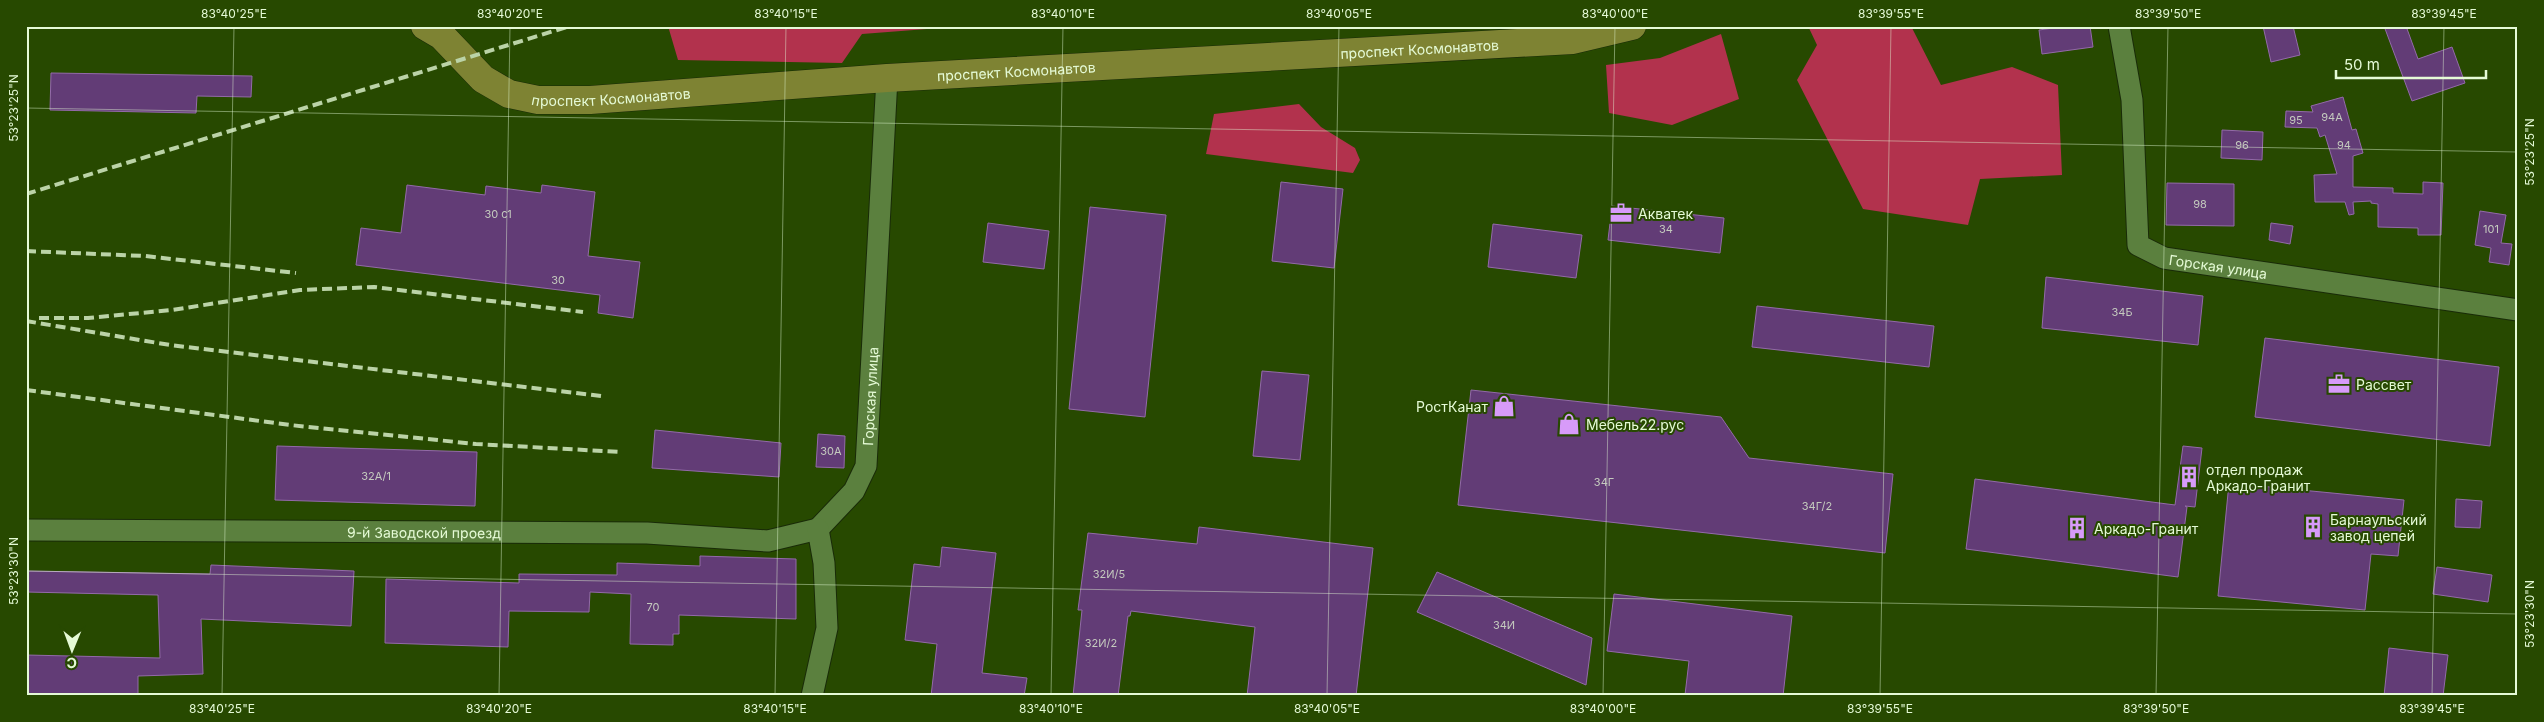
<svg xmlns="http://www.w3.org/2000/svg" width="2544" height="722" font-family="Inter,sans-serif">
  <style>
    .forest { fill: #b2324d }
    .building { fill: #623c76; stroke: #936aa9 }
    .lines { fill: none; stroke-linecap: round; stroke-linejoin: round }
    .minor-casing { stroke: #192b08; stroke-width: 23 }
    .secondary-casing { stroke: #192b08; stroke-width: 29 }
    .minor { stroke: #5b803e; stroke-width: 21 }
    .secondary { stroke: #7e8333; stroke-width: 28 }
    .rail { stroke: #bbd3a7; stroke-width: 4; stroke-dasharray: 10 5; stroke-linecap: butt }
    .ticks { fill: none; stroke: #e5fad6; stroke-width: 1; stroke-opacity: 0.45 }
    .labels { text-anchor: middle; dominant-baseline: central; stroke-width: 4; stroke-linejoin: round; paint-order: stroke }
    .number-label { font-size: 11px; fill: #c4cabe }
    .street-label { font-size: 14px; fill: #e5fad6; stroke: #274900 }
    .poi-label { font-size: 14px; fill: #e5fad6; stroke: #274900; text-anchor: start }
    .neatline { fill: none; stroke: #e5fad6; stroke-width: 2 }
    .ticks-label { font-size: 12px; text-anchor: middle; fill: #e5fad6 }
  </style>
  <rect width="100%" height="100%" fill="#274900"/>
  <path class="forest" d="M668 26H966L862 34 842 63 678 60Z
    M1808 26H1908L1912 28 1941 85 2012 67 2058 85 2062 175 1980 179 1968 225 1863 209 1797 80 1817 45Z
    M1721 34 1739 99 1672 125 1609 113 1606 65 1660 58Z
    M1299 104 1321 127 1355 148 1360 160 1353 173 1206 154 1214 114Z"/>
  <path class="building" d="M2068 26H2090L2093 47 2042 54 2039 30Z
    M2263 26H2293L2300 55 2271 62Z
    M2384 26H2406L2418 59 2452 47 2465 83 2412 101Z
    M51 73 252 76 251 97 197 96 196 113 50 110Z
    M2343 97 2352 130 2356 129 2363 153 2353 156V187L2393 188V193L2423 194V182L2443 183 2441 235H2418V228L2378 227V204L2371 203V201L2353 202 2354 214 2349 215 2345 202H2315L2314 175 2337 174 2325 135 2320 137 2317 128 2285 127 2286 111 2313 112 2311 106Z
    M2222 130 2263 132 2262 160 2221 158Z
    M1281 182 1343 189 1334 268 1272 261Z
    M2167 183 2234 184V226L2166 225Z
    M407 185 485 195 486 186 541 193 542 185 595 192 588 256 640 262 633 318 598 313 600 295 356 265 361 228 401 233Z
    M1612 206 1724 218 1720 253 1608 240Z
    M1090 207 1166 215 1145 417 1069 409Z
    M2480 211 2506 215 2501 243 2512 244 2509 265 2489 262 2491 248 2475 245Z
    M988 223 1049 231 1044 269 983 262Z
    M2271 223 2293 226 2290 244 2269 240Z
    M1493 224 1582 235 1576 278 1488 267Z
    M2046 277 2203 296 2198 345 2042 328Z
    M1757 306 1934 326 1929 367 1752 347Z
    M2265 338 2499 367 2490 446 2255 417Z
    M1262 371 1309 375 1300 460 1253 456Z
    M1471 390 1721 417 1749 458 1893 474 1885 553 1458 505Z
    M655 430 781 443 779 477 652 468Z
    M818 434 845 436 844 468 816 467Z
    M277 446 477 452 475 506 275 500Z
    M2183 446 2202 448 2195 507 2185 506 2187 507 2178 577 1966 549 1975 479 2175 505Z
    M2229 483 2404 500 2398 556 2371 554 2365 610 2218 596Z
    M2456 499 2482 501 2480 528 2455 527Z
    M1199 527 1373 548 1356 696H1247L1255 627 1131 611 1130 616H1128L1118 696H1073L1082 610H1078L1088 533 1197 544Z
    M942 547 996 553 982 673 1027 678 1024 696H931L937 644 905 640 914 564 940 567Z
    M700 556 796 559V619L679 615V634H673V645L630 644 631 594 590 592 589 612 509 611 508 647 385 643 386 579 519 583V574L617 575V563L700 566Z
    M211 565 354 571 351 626 201 619 203 674 138 676V696H26V655L160 658 158 595 26 592V571L210 574Z
    M2437 567 2492 575 2488 602 2433 594Z
    M1437 572 1592 638 1586 685 1417 612Z
    M1614 594 1792 616 1783 696 1685 695 1689 661 1607 651Z
    M2389 648 2448 655 2443 696H2384Z"/>
  <g class="lines">
    <g class="minor-casing">
      <g id="minor">
        <path id="s1" d="M2119 26 2132 100 2138 245 2164 258 2518 310"/>
        <path id="s2" d="M818 529 854 491 866 466 887 78"/>
        <path id="s3" d="M26 530 647 533 768 541 818 529"/>
        <path d="M812 696 827 628 824 563 818 529"/>
      </g>
    </g>
    <g class="secondary-casing">
      <g id="secondary">
        <path id="s4" d="M425 26 442 36 483 79 509 94 538 100H590L887 78 1573 40 1632 26"/>
      </g>
    </g>
    <use href="#minor" class="minor"/>
    <use href="#secondary" class="secondary"/>
    <path class="rail" d="M26 194 570 26
      M26 251 145 256 296 273
      M39 318H88L172 310 300 290 374 287 583 312
      M26 321 170 345 601 396
      M26 390 290 425 476 444 621 452
      M26 416H27"/>
  </g>
  <path class="ticks" d="M26 108 2518 152M26 571 2518 614M222 696 234 26M499 696 510 26M775 696 786 26M1051 696 1063 26M1327 696 1339 26M1603 696 1615 26M1880 696 1891 26M2156 696 2168 26M2432 696 2444 26"/>
  <defs>
    <g id="office-bare" transform="scale(1.725)"><path d="M-6-3h4V-5.5h4V-3h4V5H-6ZM-1-4.5V-3h2v-1.5ZM-6 0V1H6V0Z" fill="#d79bf9" stroke="#274900" stroke-width="2.5" paint-order="stroke"/></g>
    <g id="shop-bare" transform="scale(1.725)"><path d="M-5-2.5h2.3a2.7 3.5 0 0 1 5.4 0H5L5.5 6h-11ZM-1.5-2.5h3a1.5 2.3 0 0 0-3 0Z" fill="#d79bf9" stroke="#274900" stroke-width="2.5" paint-order="stroke"/></g>
    <g id="building-bare" transform="scale(1.725)"><path d="M-4-6H4V6H1V3H-1V6H-4ZM-2.5-4.3h1.7v1.8h-1.7ZM.8-4.3h1.7v1.8H.8ZM-2.5-1h1.7V.8h-1.7ZM.8-1h1.7V.8H.8Z" fill="#d79bf9" stroke="#274900" stroke-width="2.5" paint-order="stroke"/></g>
  </defs>
  <g fill-rule="evenodd">
    <use href="#office-bare" x="1621" y="213"/>
    <use href="#office-bare" x="2339" y="384"/>
    <use href="#shop-bare" x="1504" y="406"/>
    <use href="#shop-bare" x="1569" y="424"/>
    <use href="#building-bare" x="2189" y="477"/>
    <use href="#building-bare" x="2313" y="527"/>
    <use href="#building-bare" x="2077" y="528"/>
  </g>
  <g class="labels">
    <g class="number-label">
      <text x="2332" y="117">94А</text>
      <text x="2296" y="120">95</text>
      <text x="2242" y="145">96</text>
      <text x="2344" y="145">94</text>
      <text x="2200" y="204">98</text>
      <text x="498" y="214">30 с1</text>
      <text x="1666" y="229">34</text>
      <text x="2491" y="229">101</text>
      <text x="558" y="280">30</text>
      <text x="2122" y="312">34Б</text>
      <text x="831" y="451">30А</text>
      <text x="376" y="476">32А/1</text>
      <text x="1604" y="482">34Г</text>
      <text x="1817" y="506">34Г/2</text>
      <text x="1109" y="574">32И/5</text>
      <text x="653" y="607">70</text>
      <text x="1504" y="625">34И</text>
      <text x="1101" y="643">32И/2</text>
    </g>
    <g class="street-label">
      <text stroke="none"><textPath href="#s4" startOffset="1022">проспект Космонавтов</textPath></text>
      <text stroke="none"><textPath href="#s4" startOffset="618">проспект Космонавтов</textPath></text>
      <text stroke="none"><textPath href="#s4" startOffset="212">проспект Космонавтов</textPath></text>
      <text stroke="none"><textPath href="#s1" startOffset="304">Горская улица</textPath></text>
      <text stroke="none"><textPath href="#s2" startOffset="150">Горская улица</textPath></text>
      <text stroke="none"><textPath href="#s3" startOffset="398">9-й Заводской проезд</textPath></text>
    </g>
    <g class="poi-label">
      <text x="1638" y="213">Акватек</text>
      <text x="2356" y="384">Рассвет</text>
      <text x="1488" y="406" text-anchor="end">РостКанат</text>
      <text x="1586" y="424">Мебель22.рус</text>
      <text x="2206" y="469">отдел продаж<tspan x="2206" dy="16">Аркадо-Гранит</tspan></text>
      <text x="2330" y="519">Барнаульский<tspan x="2330" dy="16">завод цепей</tspan></text>
      <text x="2094" y="528">Аркадо-Гранит</text>
    </g>
  </g>
  <rect width="2544" height="722" fill="none" stroke="#274900" stroke-width="55"/>
  <g transform="translate(72 650) rotate(181)" stroke="#274900" stroke-width="4" paint-order="stroke">
  <path d="M0-4L9 19L0 12L-9 19Z" fill="#e5fad6"/>
  <text y="-8" font-size="14" font-weight="bold" text-anchor="middle" fill="#e5fad6">С</text>
  </g>
  <path d="M2336 70v8h150v-8" fill="none" stroke="#e5fad6" stroke-width="2.5"/>
  <text x="2344" y="70" font-size="15" fill="#e5fad6" stroke="#274900" stroke-width="4" paint-order="stroke">50 m</text>
  <rect x="28" y="28" width="2488" height="666" class="neatline"/>
  <g class="ticks-label">
    <text x="234" y="18">83°40'25"E</text>
    <text x="510" y="18">83°40'20"E</text>
    <text x="786" y="18">83°40'15"E</text>
    <text x="1063" y="18">83°40'10"E</text>
    <text x="1339" y="18">83°40'05"E</text>
    <text x="1615" y="18">83°40'00"E</text>
    <text x="1891" y="18">83°39'55"E</text>
    <text x="2168" y="18">83°39'50"E</text>
    <text x="2444" y="18">83°39'45"E</text>
    <text transform="translate(14 108) rotate(-90)" y="4">53°23'25"N</text>
    <text transform="translate(2530 152) rotate(-90)" y="4">53°23'25"N</text>
    <text transform="translate(14 571) rotate(-90)" y="4">53°23'30"N</text>
    <text transform="translate(2530 614) rotate(-90)" y="4">53°23'30"N</text>
    <text x="222" y="713">83°40'25"E</text>
    <text x="499" y="713">83°40'20"E</text>
    <text x="775" y="713">83°40'15"E</text>
    <text x="1051" y="713">83°40'10"E</text>
    <text x="1327" y="713">83°40'05"E</text>
    <text x="1603" y="713">83°40'00"E</text>
    <text x="1880" y="713">83°39'55"E</text>
    <text x="2156" y="713">83°39'50"E</text>
    <text x="2432" y="713">83°39'45"E</text>
  </g>
</svg>
